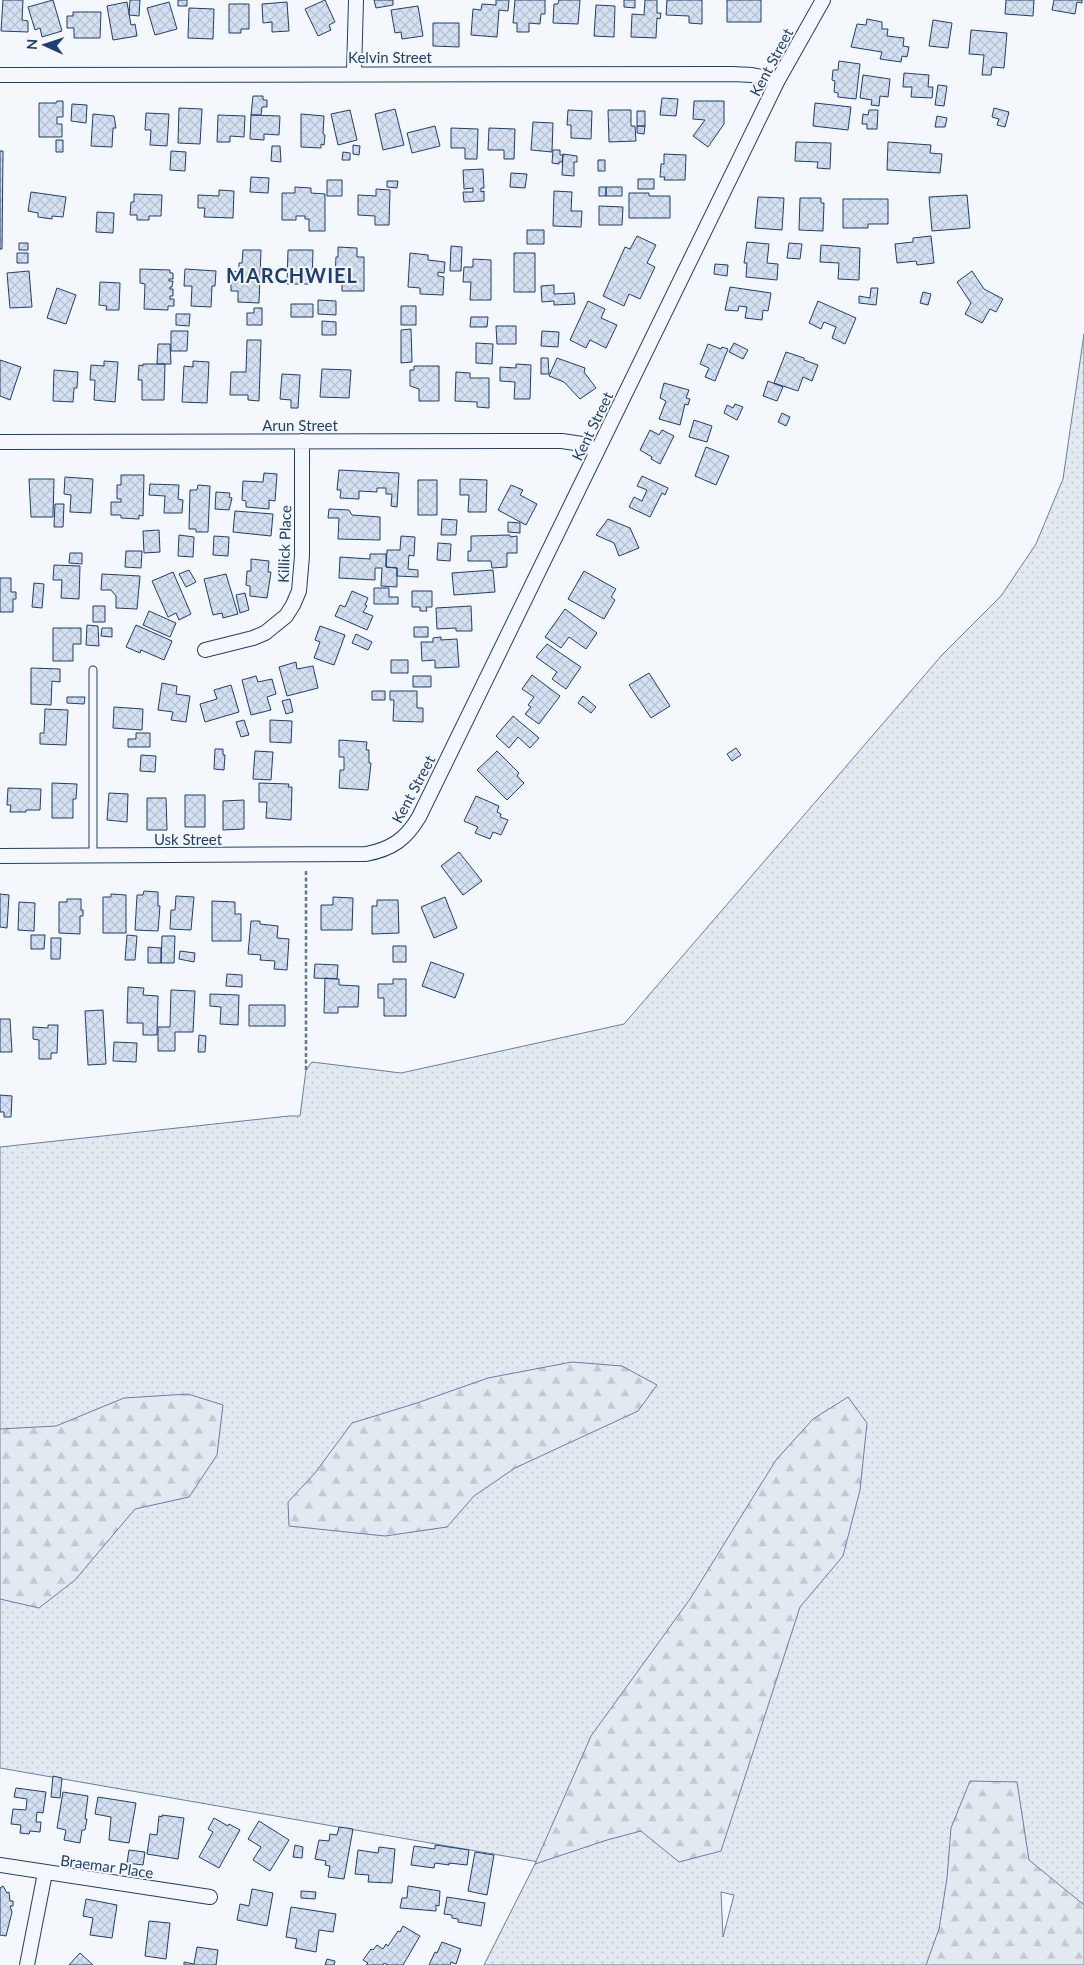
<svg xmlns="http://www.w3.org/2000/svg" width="1084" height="1965" font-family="Lato,sans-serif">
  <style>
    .grass { fill: url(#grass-dots); stroke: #687fa3; fill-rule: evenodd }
    .forest { fill: url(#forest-firs); stroke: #687fa3 }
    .building { fill: url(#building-cross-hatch); stroke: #1d3f73 }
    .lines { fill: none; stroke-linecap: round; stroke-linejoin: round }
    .service-casing { stroke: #1d3f73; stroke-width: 9 }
    .minor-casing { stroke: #1d3f73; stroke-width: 16 }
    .path { stroke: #5e769c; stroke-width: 2.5; stroke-dasharray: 4 2.5; stroke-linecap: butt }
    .service { stroke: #f4f7fb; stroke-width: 7 }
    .minor { stroke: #f4f7fb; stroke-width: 14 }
    .labels { text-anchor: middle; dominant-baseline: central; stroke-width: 4; stroke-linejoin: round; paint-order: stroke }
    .street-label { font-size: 15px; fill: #1d3f73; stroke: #f4f7fb }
    .district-label { font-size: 20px; font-weight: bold; letter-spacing: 1px; fill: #1d3f73; stroke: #f4f7fb }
  </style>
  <defs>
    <pattern id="grass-dots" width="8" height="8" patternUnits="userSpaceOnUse" patternTransform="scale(1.25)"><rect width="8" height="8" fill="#e3e9f0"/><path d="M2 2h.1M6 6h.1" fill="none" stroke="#c2c9d1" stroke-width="1.8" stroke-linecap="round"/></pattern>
    <pattern id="forest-firs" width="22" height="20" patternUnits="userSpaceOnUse" patternTransform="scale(1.25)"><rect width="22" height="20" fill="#e3e9f0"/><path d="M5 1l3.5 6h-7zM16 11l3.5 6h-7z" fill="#c2c9d1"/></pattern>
    <pattern id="building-cross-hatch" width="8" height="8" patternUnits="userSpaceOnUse" patternTransform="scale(1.25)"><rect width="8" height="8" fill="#d5e0f0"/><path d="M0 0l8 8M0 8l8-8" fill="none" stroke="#b6c1d1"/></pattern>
  </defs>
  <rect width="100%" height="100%" fill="#f4f7fb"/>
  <path class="grass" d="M1084 334V1965H484L535 1864 539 1862 0 1768V1147L289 1116H300L306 1070 312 1062 401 1073 624 1024 942 655 1001 596 1036 544 1063 479ZM721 1892 734 1895 723 1937Z"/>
  <path class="forest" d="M572 1362 622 1366 657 1385 638 1411 515 1468 474 1496 447 1527 385 1536 289 1526 288 1502 315 1473 352 1423 417 1403 488 1378Z
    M188 1394 223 1405 217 1455 189 1497 135 1509 75 1580 39 1608 0 1599V1429L56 1426 124 1398Z
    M848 1397 867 1423 860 1490 843 1556 800 1607 721 1851 679 1862 641 1831 607 1840 535 1864 591 1736 690 1599 776 1460 813 1419Z
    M970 1781 1017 1782 1029 1860 1084 1905V1965H926L939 1929 947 1878 951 1828Z"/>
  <path class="building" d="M3 0H23L22 20 28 21V32L1 31Z
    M53 0 62 31 42 37 40 28 35 30 28 7Z
    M130 0H140L139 16 129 15Z
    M178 0H187V6H178Z
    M325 0 335 22 329 25 331 30 318 36 305 9Z
    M374 0H393V5L376 8Z
    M496 0H509L508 11 499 10 497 37 471 35 473 9 481 10 482 4 496 5Z
    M515 0H545V14H541L540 24 529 23V32H517V23H513Z
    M559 0H580L578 24 553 23 554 4H558Z
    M624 0H635V8L624 7Z
    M645 0H657V13H661L660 19 657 18 656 38 631 37 632 14 644 15Z
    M667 0H702V24L689 23V16L666 15Z
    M727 0H761V22H727Z
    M1006 0H1034L1033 16 1005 14Z
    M1054 0H1082V3L1077 2 1075 14 1052 10Z
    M127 2 131 25 135 24 137 36 113 40 107 6Z
    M169 2 177 29 155 35 147 8Z
    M287 2 289 31 272 32V22L263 23 262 4Z
    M229 4H249V29H241V33H229Z
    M596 5 615 6 614 37 594 36Z
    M418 6 423 36 402 39 401 32 395 33 391 10Z
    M189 8 214 9 213 39 188 38Z
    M73 12H101L100 38H74V28H67V16H73Z
    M867 19 882 22V29H888L887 36 904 38 903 46 909 47 907 57 902 56 901 62 880 59 882 52 851 47 857 24 866 25Z
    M933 20 952 23 948 48 929 46Z
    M433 23H459V47L433 46Z
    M971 30 1007 33 1004 68 992 67 991 75H982L984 55 969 54Z
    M839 61 860 64 856 99 838 97V93L834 92 835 81 832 80 833 70H838Z
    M904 73 929 75 928 87H933L932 98 911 97 912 87H903Z
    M863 75 890 79 888 97 880 96 879 106 871 105 872 100 860 98Z
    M938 85 947 86 944 106 935 105Z
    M253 96H263V100H267V107H262L261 115H251Z
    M662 98 678 99 676 116 660 115Z
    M57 101H63V117H57V124H62V137H39V103H56Z
    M694 101H724V124L708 147 693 136 705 120 693 119Z
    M815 103 851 107 848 130 813 126Z
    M72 104 87 105 86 123 71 121Z
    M179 108 202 109 200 144 178 143Z
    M994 108 1009 112 1005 127 997 125 999 119 992 117Z
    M395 109 404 145 383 150 375 114Z
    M350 110 357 140 338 145 331 114Z
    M568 110 592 111 591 139 571 138V125H567Z
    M608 110H631V126H635L636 141 609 142Z
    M869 110H878L877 129H867V124H862L863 114 868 115Z
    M637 111H645V126H637Z
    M146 113 169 114 167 146 150 145 151 130H145Z
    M93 114 114 116 116 128H113L112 147 91 146Z
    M301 114 324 116 323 134 325 135 324 145 321 144V148L301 147Z
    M218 115 245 116 244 137 230 136V142H217Z
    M251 115 280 116 279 135 264 134V140L250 139Z
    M937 116 947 118 945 127H935Z
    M533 122 553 123 552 152 531 150Z
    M435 126 440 146 412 153 407 133Z
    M637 126H645L644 134 637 133Z
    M451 128 478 129 477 159H465V148H451Z
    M489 128 515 129 514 159H504V150H488Z
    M56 140H63V152H56Z
    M796 142 831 143 830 169 817 168 818 162 795 161Z
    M888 142 931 145 930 153 942 154 940 173 887 170Z
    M353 145 360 146 359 155 353 154Z
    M272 146H280L281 162 271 161Z
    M553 150H560V155H563L562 162H559V164L552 163Z
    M0 151H3L2 249H0Z
    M171 151 186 152 185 171 170 170Z
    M343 152 350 153V160H342Z
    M563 154 577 156V162H574V176L562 175Z
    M664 154 686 155 685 180H664L665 177H660L661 164H664Z
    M598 160H605V171H598Z
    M483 169 484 188H481V192L484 191V201L464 202 463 192H473V188L464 189 463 170Z
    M511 173 527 174 525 188 510 187Z
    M251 177 269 178 268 193 250 192Z
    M638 179H654V189H638Z
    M327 180H342V196H327Z
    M387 181H398L397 188 387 187Z
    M295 187 311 188V193L325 194V231H309V219H305V216H296V220H282V193H295Z
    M599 187H606V196H599Z
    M606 187H622V196H606Z
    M376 189 390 190 389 225H375V216L358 215V195L376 196Z
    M219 190 234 191 233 218 204 217 205 208H198V195L219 196Z
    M554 191 572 192 571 211H582L581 227 553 226Z
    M31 192 66 197 63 217 52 216V219L38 217V213L28 211Z
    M629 193H649V196H670V218H629Z
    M134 194 162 195 161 216H149V220H137V215H130L131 202H134Z
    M967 195 970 228 932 231 929 197Z
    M758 197 784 198 782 230 755 228Z
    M800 198H821V203H824L823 231 799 230Z
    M843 199H888V224H868V228H843Z
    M599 206 623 207 622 225H599Z
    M97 212 114 213 113 233 96 232Z
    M527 230H544V244H527Z
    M637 236 656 245 647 263 655 267 640 299 629 294 624 306 603 296 625 247 630 249Z
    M931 236 934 263 917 265 916 261 897 263 895 244 913 242V238Z
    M747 242 769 244 767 263 778 264 777 280 746 277 747 263H744Z
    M19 243H28V250H19Z
    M789 243 802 244 800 259 787 258Z
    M821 245 860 248 859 280 838 279 839 263 820 262Z
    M451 246 462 247 461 271H450Z
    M338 247 357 248V257H364V291H342V277H335L336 257H338Z
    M243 250H261L259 303 238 302V291H231V271L239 272V263H242Z
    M288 250H313L312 284H287Z
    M17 253H28V263H17Z
    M410 253 428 255V260L445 262 444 273 438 272V276L444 277 443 295 420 294V288L408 287Z
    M514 253H535V292H514Z
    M473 259 491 260V300H470L471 282H463L464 267H473Z
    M715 264 728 265 727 276 714 274Z
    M140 269 170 270V273H173V279H169V281H173L172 287H170V289H173V296H170V299H174V306H168V310L144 309 145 284 140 283Z
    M185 269 216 271 215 286H212L211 307 191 306 192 286H184Z
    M29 271 32 307 10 308 7 273Z
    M972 271 984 289 1003 299 996 312 990 309 982 323 965 314 971 303 957 282Z
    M100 282 120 283 119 310H106L107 306 99 305Z
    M554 285V294L574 293 575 304 554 305V301L542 302 541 286Z
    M730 287 771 293 768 311 763 310 762 320 745 318 747 307 739 306 738 311 725 310Z
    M57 288 76 295 66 324 47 318Z
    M871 288H878L876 305 859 303V296L870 298Z
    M923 292 931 294 928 305 920 303Z
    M318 300 336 301V315L318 314Z
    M588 301 605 309 601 318 617 325 606 348 590 340 586 348 570 340Z
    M818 301 856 318 845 344 832 338 836 327 824 322 821 329 809 323Z
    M291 304H313V317H291Z
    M401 306H416V325H401Z
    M254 308H262V325H247V313H254Z
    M176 314H190L189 326 176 325Z
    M471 317H488L487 327H470Z
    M322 321 336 322V335H322Z
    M496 326H516V344H497Z
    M411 329 412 362 401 363V330Z
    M171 331H188L187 351H171Z
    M542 331 559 332 558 347 541 346Z
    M247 340H261L259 401 248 400V395H230L231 372H246Z
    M476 343 493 344 492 364 476 363Z
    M734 343 748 350 743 359 729 352Z
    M158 344H170L171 364H157Z
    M708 344 721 349 722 347 728 349 715 381 705 377 709 368 700 364Z
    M786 352 804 358V360L818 365 812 381 803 377 798 391 774 383Z
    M541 358H548L549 374H541Z
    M557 358 585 368 584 372 596 388 580 399 564 382 549 376Z
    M0 360 21 367 10 400 0 396Z
    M104 361 118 362 115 402 94 400 95 380H90L91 365 104 366Z
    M193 361 209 362 207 403 182 402 184 366 193 367Z
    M143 364H165L164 400H142V380H138L139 365 143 366Z
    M516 364 531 365 530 399H514L515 382 500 381V367L516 368Z
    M414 366H439V401H419V389L410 386V370H414Z
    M322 369 351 370 349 398 320 397Z
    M54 370 78 372 77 388H74L73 402 53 401Z
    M456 372 470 373V378H489V408L477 407V402L455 401Z
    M282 374 300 375 298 408H291V400L280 399Z
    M768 381 783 387 777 401 763 396Z
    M664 383 689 390 686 398 690 399 688 405 685 404 680 425 659 419 666 401 660 398Z
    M735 404 743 407 737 420 724 413 727 405 733 408Z
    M782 413 790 417 786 426 778 422Z
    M694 420 712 426 707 442 689 437Z
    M650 430 659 435 662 430 674 436 660 464 651 459 652 457 640 450Z
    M706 447 729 456 716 485 695 476Z
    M339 470 399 473 397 507 391 506 392 494H386V488H377V492L359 491V499L340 498 341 490H337Z
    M264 473 277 474 275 501 269 500V509L246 507V501L242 500 243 481 263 482Z
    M121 475H144L143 516 139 515V519L121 518V515H111V502H121V499H117V485H121Z
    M642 476 668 488 665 495 662 493 650 517 629 507 634 497 642 501 647 490 637 486Z
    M65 477 93 479 91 513 70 512 71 495 64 494Z
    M29 479H54L53 517H31Z
    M460 479 487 480 486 512H468L469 495H460Z
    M418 480H437V515H418Z
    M150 484 179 485 178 499 183 500 182 513H164L165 496 149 495Z
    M198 485 210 486 208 532H196V529H189L190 490H197Z
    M511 485 523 490 520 495 537 504 526 525 498 510Z
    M216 492 230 493 229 497 232 498 229 510 215 509Z
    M55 504H64L63 527H54Z
    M329 509 349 510 352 515 380 517V540L338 539 339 518H328Z
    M235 511 273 514 271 536 233 532Z
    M442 519 457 520 456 535H441Z
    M608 519 630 528 639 548 619 556 614 543 596 535Z
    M508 522 520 523V533L508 532Z
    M159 530 160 552 144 553 143 531Z
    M179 535 194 537 193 557 178 556Z
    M510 535V537L517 536V553H507V567L492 568 491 561H468V551H471V536Z
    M214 536 229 537 228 556 213 555Z
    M401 536 415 537 414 556 409 555 408 569 418 570V577L397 576V568L386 567 387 550H400Z
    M438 543 451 544 450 561 437 560Z
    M126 551H142L141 568 125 567Z
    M70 553H82V564L69 563Z
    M370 554H386V567L397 568V587L381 586 382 568H375V580L339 578 340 557 370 559Z
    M251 559 269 561 268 572H271L267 598 250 596V586L246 585 247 571H251Z
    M54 565 80 566 79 599 61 598 62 580H53Z
    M189 570 196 582 186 587 179 574Z
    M493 570 495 592 454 595 452 573Z
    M584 571 616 589 611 597 615 600 604 619 568 599Z
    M173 572 191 614 179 620 176 613 168 617 152 581Z
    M102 574 140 576 137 609 116 608V596L111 590H101Z
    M226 574 238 614 223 618 222 613 213 615 204 579Z
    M0 578H11V592H16V599H13V612H0Z
    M34 583 44 584 42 608 32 607Z
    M374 588H389V597H398V604H374Z
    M352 591 368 598 365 605 367 606 363 612 373 616 367 630 335 616 340 605 345 607Z
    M412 591H432V607H426L427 611H420V607H412Z
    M245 593 249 610 240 613 236 595Z
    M93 606H105V622H93Z
    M471 606 472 631H456V628L437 629 436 608Z
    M565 609 597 633 586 649 569 637 561 648 545 637Z
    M149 611 176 623 170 637 143 625Z
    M87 625 98 626 99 646 86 645Z
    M136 625 172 641 164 660 141 650 140 653 126 647Z
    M320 626 345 635 334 665 314 658 320 642 315 640Z
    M414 627H428V637H414Z
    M53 628H81V644H73V661H53Z
    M102 628H112V637L101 636Z
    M356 634 372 642 368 650 352 643Z
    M441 637V640L457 639 459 667 435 668V660L422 661 421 642H433V638Z
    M547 644 581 667 566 689 552 679 557 672 536 657Z
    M391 660H408V673H391Z
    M296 662 297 669 313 666 318 688 287 696 279 667Z
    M31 668 60 669V682L52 681 51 705 31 704Z
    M649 673 670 706 651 718 629 685Z
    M532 675 560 696 539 724 525 714 531 707 528 705 534 697 522 689Z
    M256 676 258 682 272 679 276 694 267 697 271 710 251 715 242 680Z
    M413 676H431V687H413Z
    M162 683 177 686 176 694 190 696 186 722 171 720 173 712 158 710Z
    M231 685 239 712 205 722 200 704 217 699 214 690Z
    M372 691H385V700H372Z
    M390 691H417V708H423V722L393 721 394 700H390Z
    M583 696 596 707 591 713 578 703Z
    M67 697H85L84 704 67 703Z
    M290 699 293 712 286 714 282 701Z
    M114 707 143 709 142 730 113 728Z
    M45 709 68 710 66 745 40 744V733H44Z
    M513 716 539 738 530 748 518 737 509 748 496 736Z
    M244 720 249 735 241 737 236 722Z
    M270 720 292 721 291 743 270 742Z
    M136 733H150V747H128V739H136Z
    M339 740 367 742 366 750H369V763H371L368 790 339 788 340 770H344V757H339Z
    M736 748 741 755 732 761 727 754Z
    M215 749H223V755H225L224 770 214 769Z
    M255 751 273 752 271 780 253 779Z
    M497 751 519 773 517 776 524 783 507 800 477 770Z
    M141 755 156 756 155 772 140 771Z
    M52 783 77 784 76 799H73V818H52Z
    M259 783 289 784 288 787H292L291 820 266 818 267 802H259Z
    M8 788 41 789 40 810H26V812H10L11 805H7Z
    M109 793 128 794 127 822 107 820Z
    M185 795H205V827H185Z
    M476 796 499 806 497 812 501 814 500 817 508 820 501 835 493 832 490 839 475 833 478 827 464 821Z
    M147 798H166L167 830H147Z
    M244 800V829L223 830V801Z
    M459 852 482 881 463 895 441 866Z
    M144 891 158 892V906H160L158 931 135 930 137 895H143Z
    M0 894 9 895 7 928 0 927Z
    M111 894 126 895V933H103V897H111Z
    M176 896 194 897 191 930 170 929 171 910H175Z
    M333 897 353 898 352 930H321V905H333Z
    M445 897 457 928 434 938 421 907Z
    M67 899H81V910H83V916H80V934L59 933V902H67Z
    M377 900H398L399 933 372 934V906H377Z
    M212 901 235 902V914H241V941H212Z
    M19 902 35 903 34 931 18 930Z
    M251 921H260V924L278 926 277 938 289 939 287 970 274 969 275 961 260 960 261 955 248 954Z
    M31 935H45L44 949H31Z
    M127 935 137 936 135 960H125Z
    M162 936H175L174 963H161Z
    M51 938H61L60 959H51Z
    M393 946H406V962H393Z
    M148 947 161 948V963H148Z
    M180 951 195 953 194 962 179 959Z
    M431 962 464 974 455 998 422 986Z
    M315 964 338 965 337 979 314 978Z
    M227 974 242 975V987L226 986Z
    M325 978 339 979V985L359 986 358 1007H338V1013H324Z
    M393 979H406V1016H384V998H378V984H393Z
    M128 987 144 988 143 995 158 996 157 1035H143V1023H127Z
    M171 990 195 991 193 1032H175V1051H158V1027H170Z
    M210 994 239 995 238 1025 220 1024 221 1007 210 1006Z
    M249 1005H285V1026H249Z
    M103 1010 106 1064 88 1065 85 1011Z
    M0 1019H10L12 1052H0Z
    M48 1025H58L57 1053H51V1059H39V1040L33 1039V1027L48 1028Z
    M199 1035 206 1036 205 1052H198Z
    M114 1042 137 1043 136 1062 113 1061Z
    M0 1095 12 1096 11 1117H4V1112H0Z
    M53 1776 62 1778 60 1798 51 1797Z
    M16 1788 46 1792 43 1813 37 1812 36 1822H41L40 1832 30 1831 29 1834 20 1833 21 1825 11 1824 13 1809 26 1810 27 1799 14 1797Z
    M63 1792 88 1796 85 1819H87L85 1830H82L80 1843 64 1840 66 1830 57 1828Z
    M98 1797 136 1803 129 1843 109 1840 111 1817 95 1814Z
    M162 1815 184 1818 178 1859 147 1854 150 1834 157 1835 159 1816 162 1817Z
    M214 1818 228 1826 229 1824 240 1830 219 1868 199 1857 213 1832 208 1829Z
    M259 1821 289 1840 270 1871 253 1860 261 1847 248 1839Z
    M339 1827 353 1829 344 1879 328 1877 330 1866 325 1865 326 1861 315 1859 319 1840 329 1841 330 1834 337 1835Z
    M295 1845 303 1847 302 1858 293 1857Z
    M435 1845 469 1850 467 1865 449 1863V1865L435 1863 434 1868 411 1865 414 1846 435 1849Z
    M379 1847 395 1849 392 1883 368 1882 369 1875 355 1874 358 1850 378 1853Z
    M129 1850 145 1852 143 1865 127 1863Z
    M475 1852 494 1855 487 1895 468 1891Z
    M3 1886 7 1893 9 1892 10 1901H13V1906H10L12 1912 6 1936 0 1935V1888Z
    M408 1886 440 1891 439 1906 436 1905V1911L400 1908 402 1898H407Z
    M252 1889 273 1893 267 1926 237 1920 240 1904 249 1906Z
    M301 1891 316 1892 315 1899 301 1898Z
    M447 1897 485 1903 481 1926 458 1922V1919L452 1918V1915L444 1914Z
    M86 1899 117 1905 112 1938 90 1935 93 1918 83 1916Z
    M291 1907 336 1914 333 1932 319 1930 316 1952 295 1948 297 1939 286 1937Z
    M149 1921 170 1923 166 1959 145 1956Z
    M403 1926 420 1936 403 1965H388L384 1963 383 1965H366L368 1963 363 1960 371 1949 373 1950 377 1945 383 1949 386 1944 388 1946 398 1931 400 1932Z
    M442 1942 461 1949 456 1964 451 1962 450 1965H429L435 1952 437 1953Z
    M197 1947 218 1950 216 1965H184V1962L194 1964Z
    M80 1953 93 1965H69Z
    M327 1959 335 1961 334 1965H325Z"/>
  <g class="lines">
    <g class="service-casing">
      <path id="service" d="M93 856V670"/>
    </g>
    <g class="minor-casing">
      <path id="minor" d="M354 73 356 0
        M0 75 732 74 752 75 778 80
        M0 442 562 441 582 444 597 451
        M205 650 253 638 265 633 286 616 293 605 299 591 302 556V441
        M0 856 366 854C392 849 406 839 419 817L778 80 823 0
        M0 1865 210 1897
        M27 1965 45 1873"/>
    </g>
    <path class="path" d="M306 1070V869"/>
    <use href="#service" class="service"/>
    <use href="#minor" class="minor"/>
  </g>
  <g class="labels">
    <g class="street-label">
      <text x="390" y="57">Kelvin Street</text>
      <text transform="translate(771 62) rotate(-62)">Kent Street</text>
      <text x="300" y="425">Arun Street</text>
      <text transform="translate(592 426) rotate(-64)">Kent Street</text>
      <text transform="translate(284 544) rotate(-88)">Killick Place</text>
      <text transform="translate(413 789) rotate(-62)">Kent Street</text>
      <text x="188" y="839">Usk Street</text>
      <text transform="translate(107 1866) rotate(8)">Braemar Place</text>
    </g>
    <g class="district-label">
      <text x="292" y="275">MARCHWIEL</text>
    </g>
  </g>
  <g transform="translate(45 45) rotate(273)" stroke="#f4f7fb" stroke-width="4" paint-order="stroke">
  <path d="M0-4L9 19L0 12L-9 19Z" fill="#1d3f73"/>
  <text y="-8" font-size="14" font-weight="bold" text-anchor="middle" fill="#1d3f73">N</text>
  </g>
</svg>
